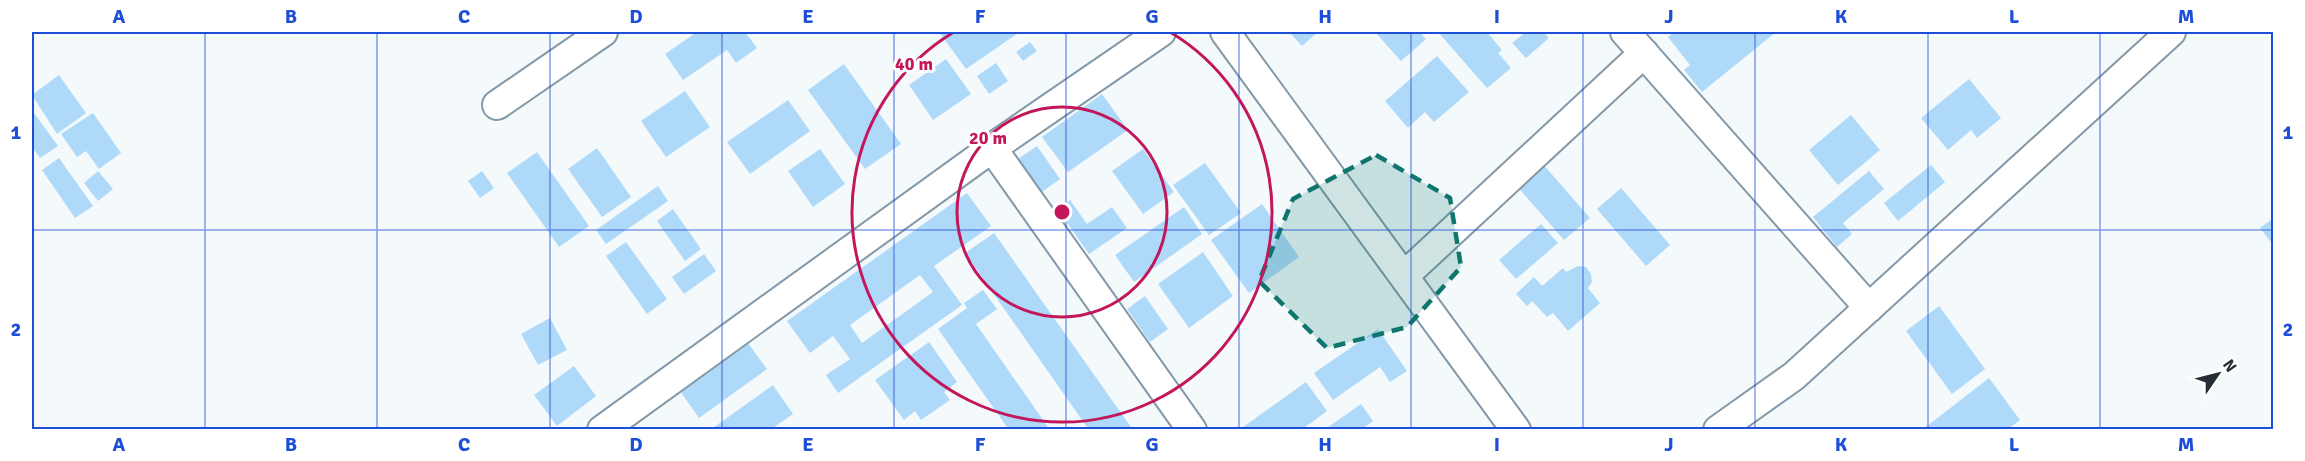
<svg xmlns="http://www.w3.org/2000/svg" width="2305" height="461" font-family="Signika,sans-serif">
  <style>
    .building { fill: #afd9f9; fill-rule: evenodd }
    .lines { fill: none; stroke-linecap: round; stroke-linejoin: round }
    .street-casing { stroke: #8398a8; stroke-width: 32 }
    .street { stroke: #fff; stroke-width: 28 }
    .marked { fill: #0f766e; fill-opacity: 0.2; stroke: #0f766e; stroke-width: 4.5; stroke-dasharray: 12 8; stroke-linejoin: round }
    .grid { fill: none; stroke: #1d4ed8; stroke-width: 1.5; stroke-opacity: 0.55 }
    .ring { fill: none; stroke: #c2185b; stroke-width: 3 }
    .centre { fill: #c2185b; stroke: #fff; stroke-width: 3 }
    .ring-label { font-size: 18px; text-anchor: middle; font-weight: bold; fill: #c2185b; stroke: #fff; stroke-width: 6; stroke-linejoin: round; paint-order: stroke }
    .neatline { fill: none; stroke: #1d4ed8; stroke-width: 2 }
    .grid-label { font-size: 20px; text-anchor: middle; font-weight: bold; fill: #1d4ed8 }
  </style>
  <rect width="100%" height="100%" fill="#f4f9fc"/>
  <path class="building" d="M697 32H745L757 48 736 63 727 50 683 80 665 54Z
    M939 32H1020L966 69Z
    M1289 32H1318L1302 46Z
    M1375 32H1419L1426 39 1401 61Z
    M1438 32H1487L1502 50 1498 53 1511 68 1487 88Z
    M1526 32H1543L1549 38 1526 58 1512 43Z
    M1675 32H1776L1702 92 1684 70 1690 65 1668 37Z
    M1030 42 1037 51 1023 61 1016 52Z
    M1437 56 1469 92 1434 122 1425 112 1408 128 1385 101Z
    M946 59 971 94 933 120 909 85Z
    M996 63 1008 81 989 94 977 76Z
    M844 64 901 144 865 169 808 90Z
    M59 75 86 113 57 134 32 95Z
    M1969 79 2001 118 1977 138 1971 130 1948 150 1921 118Z
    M685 91 710 127 666 157 641 121Z
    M1102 94 1128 130 1068 172 1042 137Z
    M788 100 810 131 750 174 727 142Z
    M34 113 58 146 40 158 32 147V115Z
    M93 113 121 153 99 169 86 151 77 157 61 134Z
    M1851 115 1880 150 1838 185 1809 150Z
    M1037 146 1060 179 1042 192 1018 159Z
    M597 148 631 197 602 217 568 169Z
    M820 149 845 184 813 207 788 171Z
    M1143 149 1174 192 1143 214 1112 171Z
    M537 152 589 226 559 247 507 173Z
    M59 158 93 206 75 218 42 170Z
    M1205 163 1241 213 1209 235 1173 185Z
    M1542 163 1590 218 1564 240 1516 185Z
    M1931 165 1945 182 1898 221 1884 203Z
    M98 171 113 189 98 201 84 183Z
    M482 171 494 188 480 198 468 181Z
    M1869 171 1884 189 1843 223 1852 234 1837 247 1813 217Z
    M658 186 668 201 606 244 596 230Z
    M1621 188 1670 245 1646 266 1597 209Z
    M967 193 991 226 934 266 962 305 838 393 826 375 850 359 833 336 810 353 787 321ZM920 275 933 292 862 343 850 325Z
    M1070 200 1087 224 1112 207 1127 228 1089 254 1058 210Z
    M1262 204 1299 257 1249 293 1211 240Z
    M1184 207 1202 234 1134 282 1115 255Z
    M673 209 701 249 685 261 657 221Z
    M2274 218V246L2260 228Z
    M1541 224 1558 243 1516 279 1499 260Z
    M994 233 1133 430H1089L965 253Z
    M626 242 667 299 647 314 606 256Z
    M1203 252 1233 296 1189 328 1158 284Z
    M704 254 716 271 684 294 672 277Z
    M1578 266 1586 267 1591 274 1592 282 1588 288 1600 303 1568 331 1553 313 1547 317 1532 301 1527 306 1516 294 1534 277 1542 286 1563 268 1566 272Z
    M983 290 997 309 976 324 1050 430H1009L938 329 967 308 964 303Z
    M1145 296 1168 329 1150 342 1127 309Z
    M1939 306 1985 369 1952 394 1906 331Z
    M550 318 567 350 538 365 521 334Z
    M1378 329 1407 371 1390 382 1380 367 1333 400 1314 373Z
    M929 342 957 382 944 392 950 400 921 420 915 411 904 420 875 380Z
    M748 343 767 369 699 418 680 391Z
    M574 366 596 396 557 426 534 395Z
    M1989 378 2020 420 2007 430H1922Z
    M1306 382 1327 411 1301 430H1239Z
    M773 385 793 414 770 430H710Z
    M1361 404 1373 421 1361 430H1324Z"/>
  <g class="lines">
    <g class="street-casing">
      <path id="street" d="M1225 32 1516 430
        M1625 32 1869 308
        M497 105 603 32
        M992 148 1192 430
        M1404 276 1644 53
        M602 430 992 148 1161 32
        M1718 430 1794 376 2171 32"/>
    </g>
    <use href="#street" class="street"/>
  </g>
  <path class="marked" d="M1376 155 1450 198 1461 267 1407 327 1327 348 1259 281 1293 199Z"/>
  <path class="grid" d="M205 32V430M377 32V430M550 32V430M722 32V430M894 32V430M1066 32V430M1239 32V430M1411 32V430M1583 32V430M1755 32V430M1928 32V430M2100 32V430M32 230H2274"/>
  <g class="ring">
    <circle cx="1062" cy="212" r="105"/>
    <path d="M1170 32A210 210 0 1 1 954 32"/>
  </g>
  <circle cx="1062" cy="212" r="9" class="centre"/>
  <g class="ring-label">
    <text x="914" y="70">40 m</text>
    <text x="988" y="144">20 m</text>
  </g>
  <rect width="2305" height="461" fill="none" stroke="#ffffff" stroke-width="66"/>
  <g transform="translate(2218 374) rotate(55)" stroke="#ffffff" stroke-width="4.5" paint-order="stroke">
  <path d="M0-4.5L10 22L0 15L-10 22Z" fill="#262e35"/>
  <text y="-9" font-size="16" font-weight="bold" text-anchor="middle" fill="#262e35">N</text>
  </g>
  <rect x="33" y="33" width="2239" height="395" class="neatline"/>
  <g class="grid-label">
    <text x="119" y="23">A</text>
    <text x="291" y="23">B</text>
    <text x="464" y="23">C</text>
    <text x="636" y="23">D</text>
    <text x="808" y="23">E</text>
    <text x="980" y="23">F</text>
    <text x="1152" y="23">G</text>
    <text x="1325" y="23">H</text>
    <text x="1497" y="23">I</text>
    <text x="1669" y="23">J</text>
    <text x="1841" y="23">K</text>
    <text x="2014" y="23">L</text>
    <text x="2186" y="23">M</text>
    <text x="16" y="139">1</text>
    <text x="2288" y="139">1</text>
    <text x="16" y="336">2</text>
    <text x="2288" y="336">2</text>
    <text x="119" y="451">A</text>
    <text x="291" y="451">B</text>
    <text x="464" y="451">C</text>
    <text x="636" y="451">D</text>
    <text x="808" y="451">E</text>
    <text x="980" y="451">F</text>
    <text x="1152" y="451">G</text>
    <text x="1325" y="451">H</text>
    <text x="1497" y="451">I</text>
    <text x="1669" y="451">J</text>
    <text x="1841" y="451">K</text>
    <text x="2014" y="451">L</text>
    <text x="2186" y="451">M</text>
  </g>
</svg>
